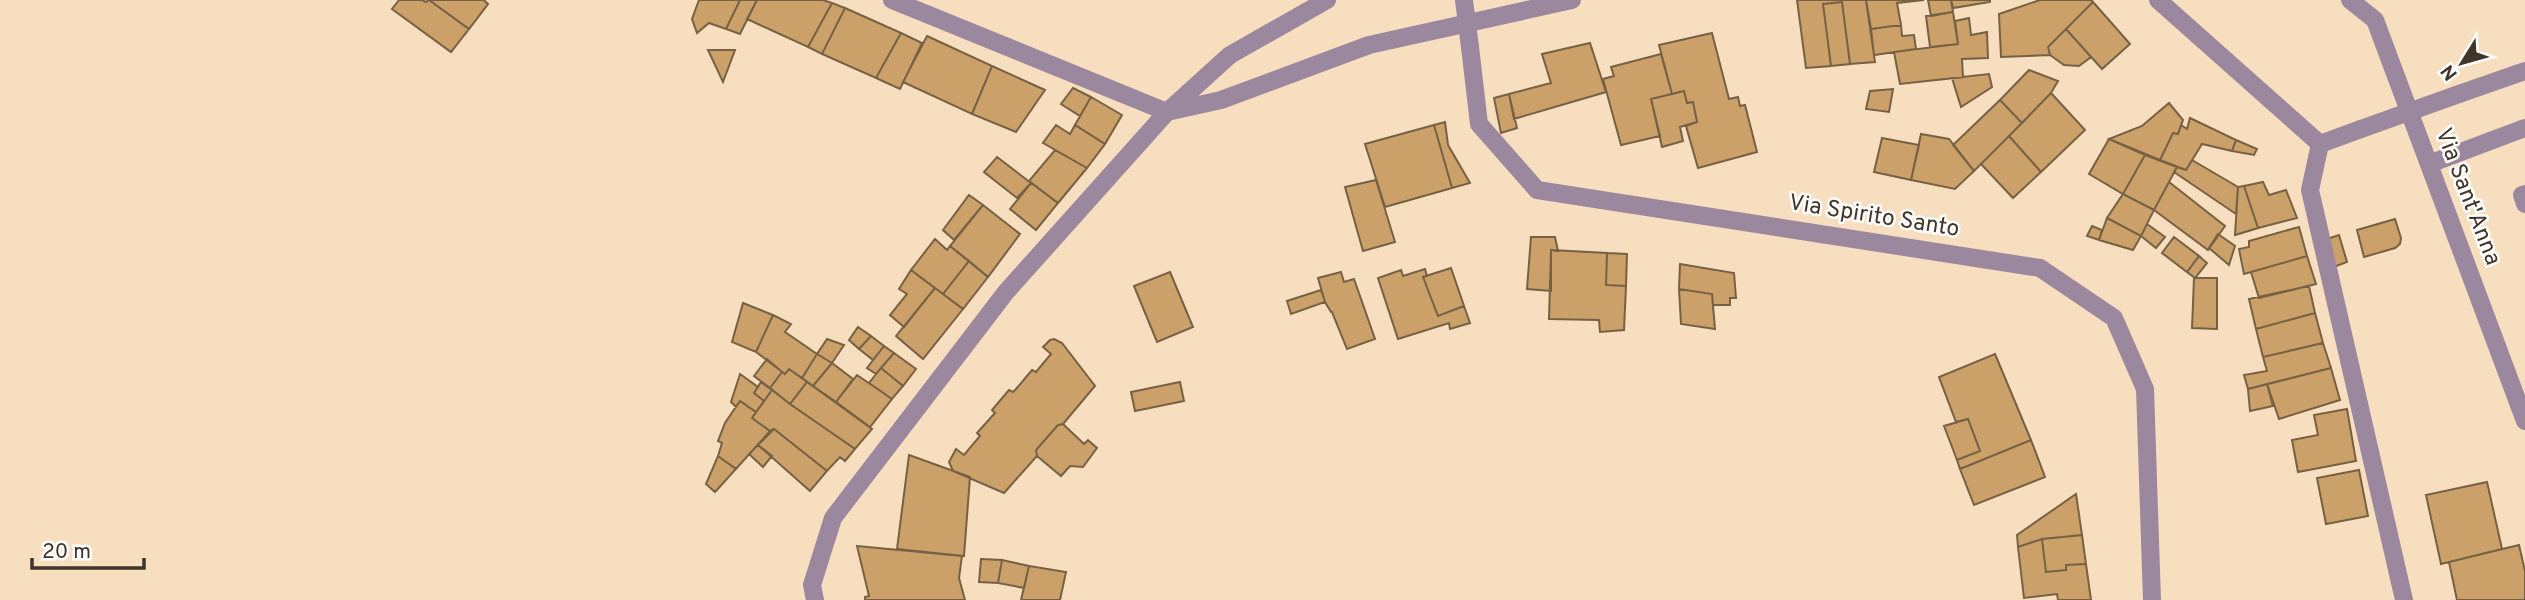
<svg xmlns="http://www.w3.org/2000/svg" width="2525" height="600" font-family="Overpass,sans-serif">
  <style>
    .building { fill: #cba169; stroke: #776145; stroke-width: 2 }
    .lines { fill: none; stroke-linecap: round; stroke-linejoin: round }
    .minor { stroke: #9c889e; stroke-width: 18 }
    .minor-bridge { stroke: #9c889e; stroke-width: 18 }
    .labels { text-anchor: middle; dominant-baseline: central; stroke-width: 5; stroke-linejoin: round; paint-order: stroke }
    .street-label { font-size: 23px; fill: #3f3529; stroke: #fff }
  </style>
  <rect width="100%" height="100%" fill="#f7debf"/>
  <path class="building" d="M399 0H422L426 2 429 0 469 29 451 52 392 9Z
    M429 0H484L488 4 469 29Z
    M699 0H740L726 29 709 23 697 33 692 19Z
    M740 0H757L740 34 726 29Z
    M757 0H823L832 3 808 47 747 19Z
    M1797 0H1866L1875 62 1850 64 1842 2 1823 4 1831 66 1806 68Z
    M1866 0H1924L1897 3 1901 25 1871 29Z
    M1928 0H1951L1953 12 1931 16Z
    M1951 0H1990V2L1953 8Z
    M2040 0H2091L2093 2 2048 47 2050 55 2001 57 1999 14Z
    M1842 2 1850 64 1831 66 1823 4Z
    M2093 2 2130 44 2102 69 2066 29Z
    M832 3 845 8 822 54 808 47Z
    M845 8 901 33 876 78 822 54Z
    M1953 12 1958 44 1930 47 1926 16Z
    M1969 18 1971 35 1987 32 1988 58 1962 59 1963 77 1900 84 1894 52 1958 44 1955 21Z
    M1901 25 1902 36 1914 35 1916 49 1874 55 1871 29Z
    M2066 29 2091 57 2079 66 2064 65 2050 55 2048 47Z
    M901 33 922 43 900 89 876 78Z
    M1712 33 1729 99 1738 97 1740 106 1745 105 1757 152 1698 168 1686 126 1697 122 1693 102 1687 103 1684 91 1672 94 1659 45Z
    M927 36 992 66 972 114 903 82Z
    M1590 43 1606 92 1514 119 1509 94 1551 83 1542 54Z
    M708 50H735L723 82Z
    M1661 54 1672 94 1651 99 1660 136 1621 145 1603 79 1614 76 1611 67Z
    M992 66 1045 90 1016 132 972 114Z
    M2029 70 2058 81 2051 93 2022 123 2000 100Z
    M1989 74 1992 87 1961 107 1952 78Z
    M1073 88 1091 97 1080 116 1061 104Z
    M1893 89 1889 112 1866 109 1870 91Z
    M1684 91 1687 103 1693 102 1697 122 1680 127 1683 141 1662 147 1651 99Z
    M2051 93 2085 130 2041 172 2009 136Z
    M1509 94 1517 128 1501 133 1494 98Z
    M1091 97 1122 115 1105 144 1075 125Z
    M2000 100 2022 123 1974 171 1953 145Z
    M2169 103 2183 120 2178 134 2173 133 2160 160 2109 139 2142 126Z
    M2190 118 2236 140 2232 151 2202 144 2186 170 2160 160 2173 133 2178 134 2181 125 2187 129Z
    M1445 122 1448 145 1470 183 1452 188 1434 125Z
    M1056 125 1070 134 1075 125 1105 144 1087 168 1043 143Z
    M1434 125 1452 188 1385 207 1365 144Z
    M1921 134 1949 139 1974 171 1955 189 1911 180Z
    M2009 136 2041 172 2013 198 1981 164Z
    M1882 138 1919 145 1911 180 1874 172Z
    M2109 139 2145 155 2123 194 2089 174Z
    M2236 140 2257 149 2254 155 2232 151Z
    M1055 150 1087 168 1058 203 1029 181Z
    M2145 155 2177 167 2154 210 2123 194Z
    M997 157 1031 183 1017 198 984 172Z
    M2192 160 2238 187 2236 214 2174 172 2177 167 2186 170Z
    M1376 180 1395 242 1363 251 1345 187Z
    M2169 182 2225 226 2208 250 2154 210Z
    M2263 182 2269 195 2286 190 2297 218 2258 228 2244 186Z
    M1031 183 1058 203 1036 230 1010 209Z
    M2244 186 2258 228 2235 235 2238 187Z
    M2123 194 2154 210 2141 236 2107 218Z
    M969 195 983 205 954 240 943 230Z
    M983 205 1020 234 988 277 950 246Z
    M2107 218 2141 236 2133 250 2099 240Z
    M2395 219 2401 238 2400 244 2395 248 2364 257 2357 230Z
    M2147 224 2165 237 2156 248 2141 236Z
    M2092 226 2102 230 2099 240 2087 236Z
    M2299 227 2307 256 2244 274 2239 249 2249 247V241Z
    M2218 234 2235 246 2229 265 2209 248Z
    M2339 235 2347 262 2334 267 2327 239Z
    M1531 237H1555L1558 251 1551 250V291L1527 289Z
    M2174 237 2199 256 2187 272 2162 253Z
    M935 239 947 250 950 246 969 261 943 294 911 270Z
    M1551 250 1607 253 1606 285 1626 286 1624 330 1600 332 1599 320 1549 319Z
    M1607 253 1627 254 1626 286 1606 285Z
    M2199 256 2207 263 2195 278 2187 272Z
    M2307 256 2316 284 2259 298 2251 272Z
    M969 261 988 277 963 309 943 294Z
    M1680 264 1734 273 1736 298H1730V305H1713L1712 294 1679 289Z
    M1451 268 1464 306 1438 316 1423 277Z
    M1425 269 1427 276 1423 277 1438 316 1464 306 1470 323 1450 329 1449 323 1398 339 1378 278 1401 270 1403 276Z
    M911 270 935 288 904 327 890 315 907 294 899 289Z
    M1170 272 1193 327 1157 342 1134 286Z
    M1341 272 1344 282 1354 279 1375 339 1347 349 1332 312H1331L1325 302 1318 278Z
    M2194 278H2217V329L2192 328Z
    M2309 286 2315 313 2256 329 2249 299Z
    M935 288 963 309 923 359 896 336Z
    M1679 289 1712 294 1715 329 1681 324Z
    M1321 290 1325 302 1291 314 1287 301Z
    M743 303 773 315 756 352 732 342Z
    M2315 313 2323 343 2263 357 2256 329Z
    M773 315 791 324 785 332 817 354 802 378 789 369 785 374 756 352Z
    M858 327 871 336 859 349 849 340Z
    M871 336 884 346 873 360 859 349Z
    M827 339 844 345 832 363 817 354Z
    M1054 339 1062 343 1095 386 1063 424 1058 425 1036 450 1037 456 1004 493 953 471 949 462 956 449 964 455 980 436 977 433 995 413 992 410 1009 390 1013 392 1016 389 1032 370 1036 372 1051 354 1043 347 1050 340Z
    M2323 343 2331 368 2248 389 2244 375 2267 371 2263 357Z
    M884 346 894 353 876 374 867 368Z
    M894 353 916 369 903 386 881 368Z
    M817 354 832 363 813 386 802 378Z
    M1995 354 2031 440 1960 469 1957 460 1980 451 1968 419 1956 422 1939 377Z
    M767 359 782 372 770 388 754 376Z
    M832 363 853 379 836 402 813 386Z
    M881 368 903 386 892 399 869 383Z
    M2331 368 2340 400 2279 419 2267 384Z
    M789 369 807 382 790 404 770 388 782 372 785 374Z
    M740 374 758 387 754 393 764 401 756 412 740 401 736 407 731 402Z
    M857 375 892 399 870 427 836 402Z
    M761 382 772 390 764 401 754 393Z
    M807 382 872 429 855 449 790 404Z
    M1180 382 1184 401 1135 411 1131 392Z
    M2267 384 2273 406 2250 411 2248 389Z
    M772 390 790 404 855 449 845 461 840 457 827 471 774 429 770 431 752 418Z
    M740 401 756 412 752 418 770 431 736 469 718 456 722 443 718 441 725 423Z
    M2347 409 2356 461 2298 472 2292 440 2318 435 2314 415Z
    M1968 419 1980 451 1957 460 1944 426Z
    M1063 424 1084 444 1088 440 1097 448 1083 467 1070 466 1061 476 1037 456 1036 450 1058 425Z
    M774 429 827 471 810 491 758 445Z
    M2031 440 2045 477 1974 505 1960 469Z
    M758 445 772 456 763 467 749 454Z
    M909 455 970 477 964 556 897 549Z
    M718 456 736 469 715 492 706 484Z
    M2359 470 2368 516 2326 524 2317 478Z
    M2487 482 2502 549 2441 564 2426 495Z
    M2076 494 2082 535 2042 539 2018 547 2017 535Z
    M2082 535 2086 564 2066 565V570L2046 572 2042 539Z
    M2042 539 2046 572 2066 570V565L2086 564 2091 600H2058L2057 594 2024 598 2018 547Z
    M2519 545 2525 571V600H2457L2449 562Z
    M857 546 962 556 959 578 965 600H865V597L869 596Z
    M981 559 1002 560 998 583 979 582Z
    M1002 560 1029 566 1024 588 998 583Z
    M1029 566 1066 572 1060 600H1021Z"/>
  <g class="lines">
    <path class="minor" d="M892 0 1167 112 1221 100 1369 45 1572 0
      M2158 0 2320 144
      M2350 0 2375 20 2525 421
      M1470 47 1479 124 1537 190 2040 268 2114 318 2145 389 2152 600
      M2459 94 2525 71
      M2320 144 2310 190 2404 600
      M2320 144 2361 129
      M2429 164 2525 128
      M2525 194 2522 195 2525 204
      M815 600 812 585 833 518 1006 292 1167 112 1230 55 1327 0"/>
    <path class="minor-bridge" d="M1464 0 1470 47
      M2361 129 2459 94"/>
  </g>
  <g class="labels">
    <g class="street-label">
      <text transform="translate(2467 197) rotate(69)">Via Sant'Anna</text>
      <text transform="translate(1874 217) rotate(9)">Via Spirito Santo</text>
    </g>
  </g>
  <g transform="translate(2462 63) rotate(233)" stroke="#ffffff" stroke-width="5" paint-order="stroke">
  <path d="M0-5L12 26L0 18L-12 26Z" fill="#3f3529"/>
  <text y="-10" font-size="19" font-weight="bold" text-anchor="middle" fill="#3f3529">N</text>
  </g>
  <path d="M32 558v10h112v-10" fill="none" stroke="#3f3529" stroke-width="3.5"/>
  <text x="42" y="558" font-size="21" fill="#3f3529" stroke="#ffffff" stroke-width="5" paint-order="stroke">20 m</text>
</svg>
